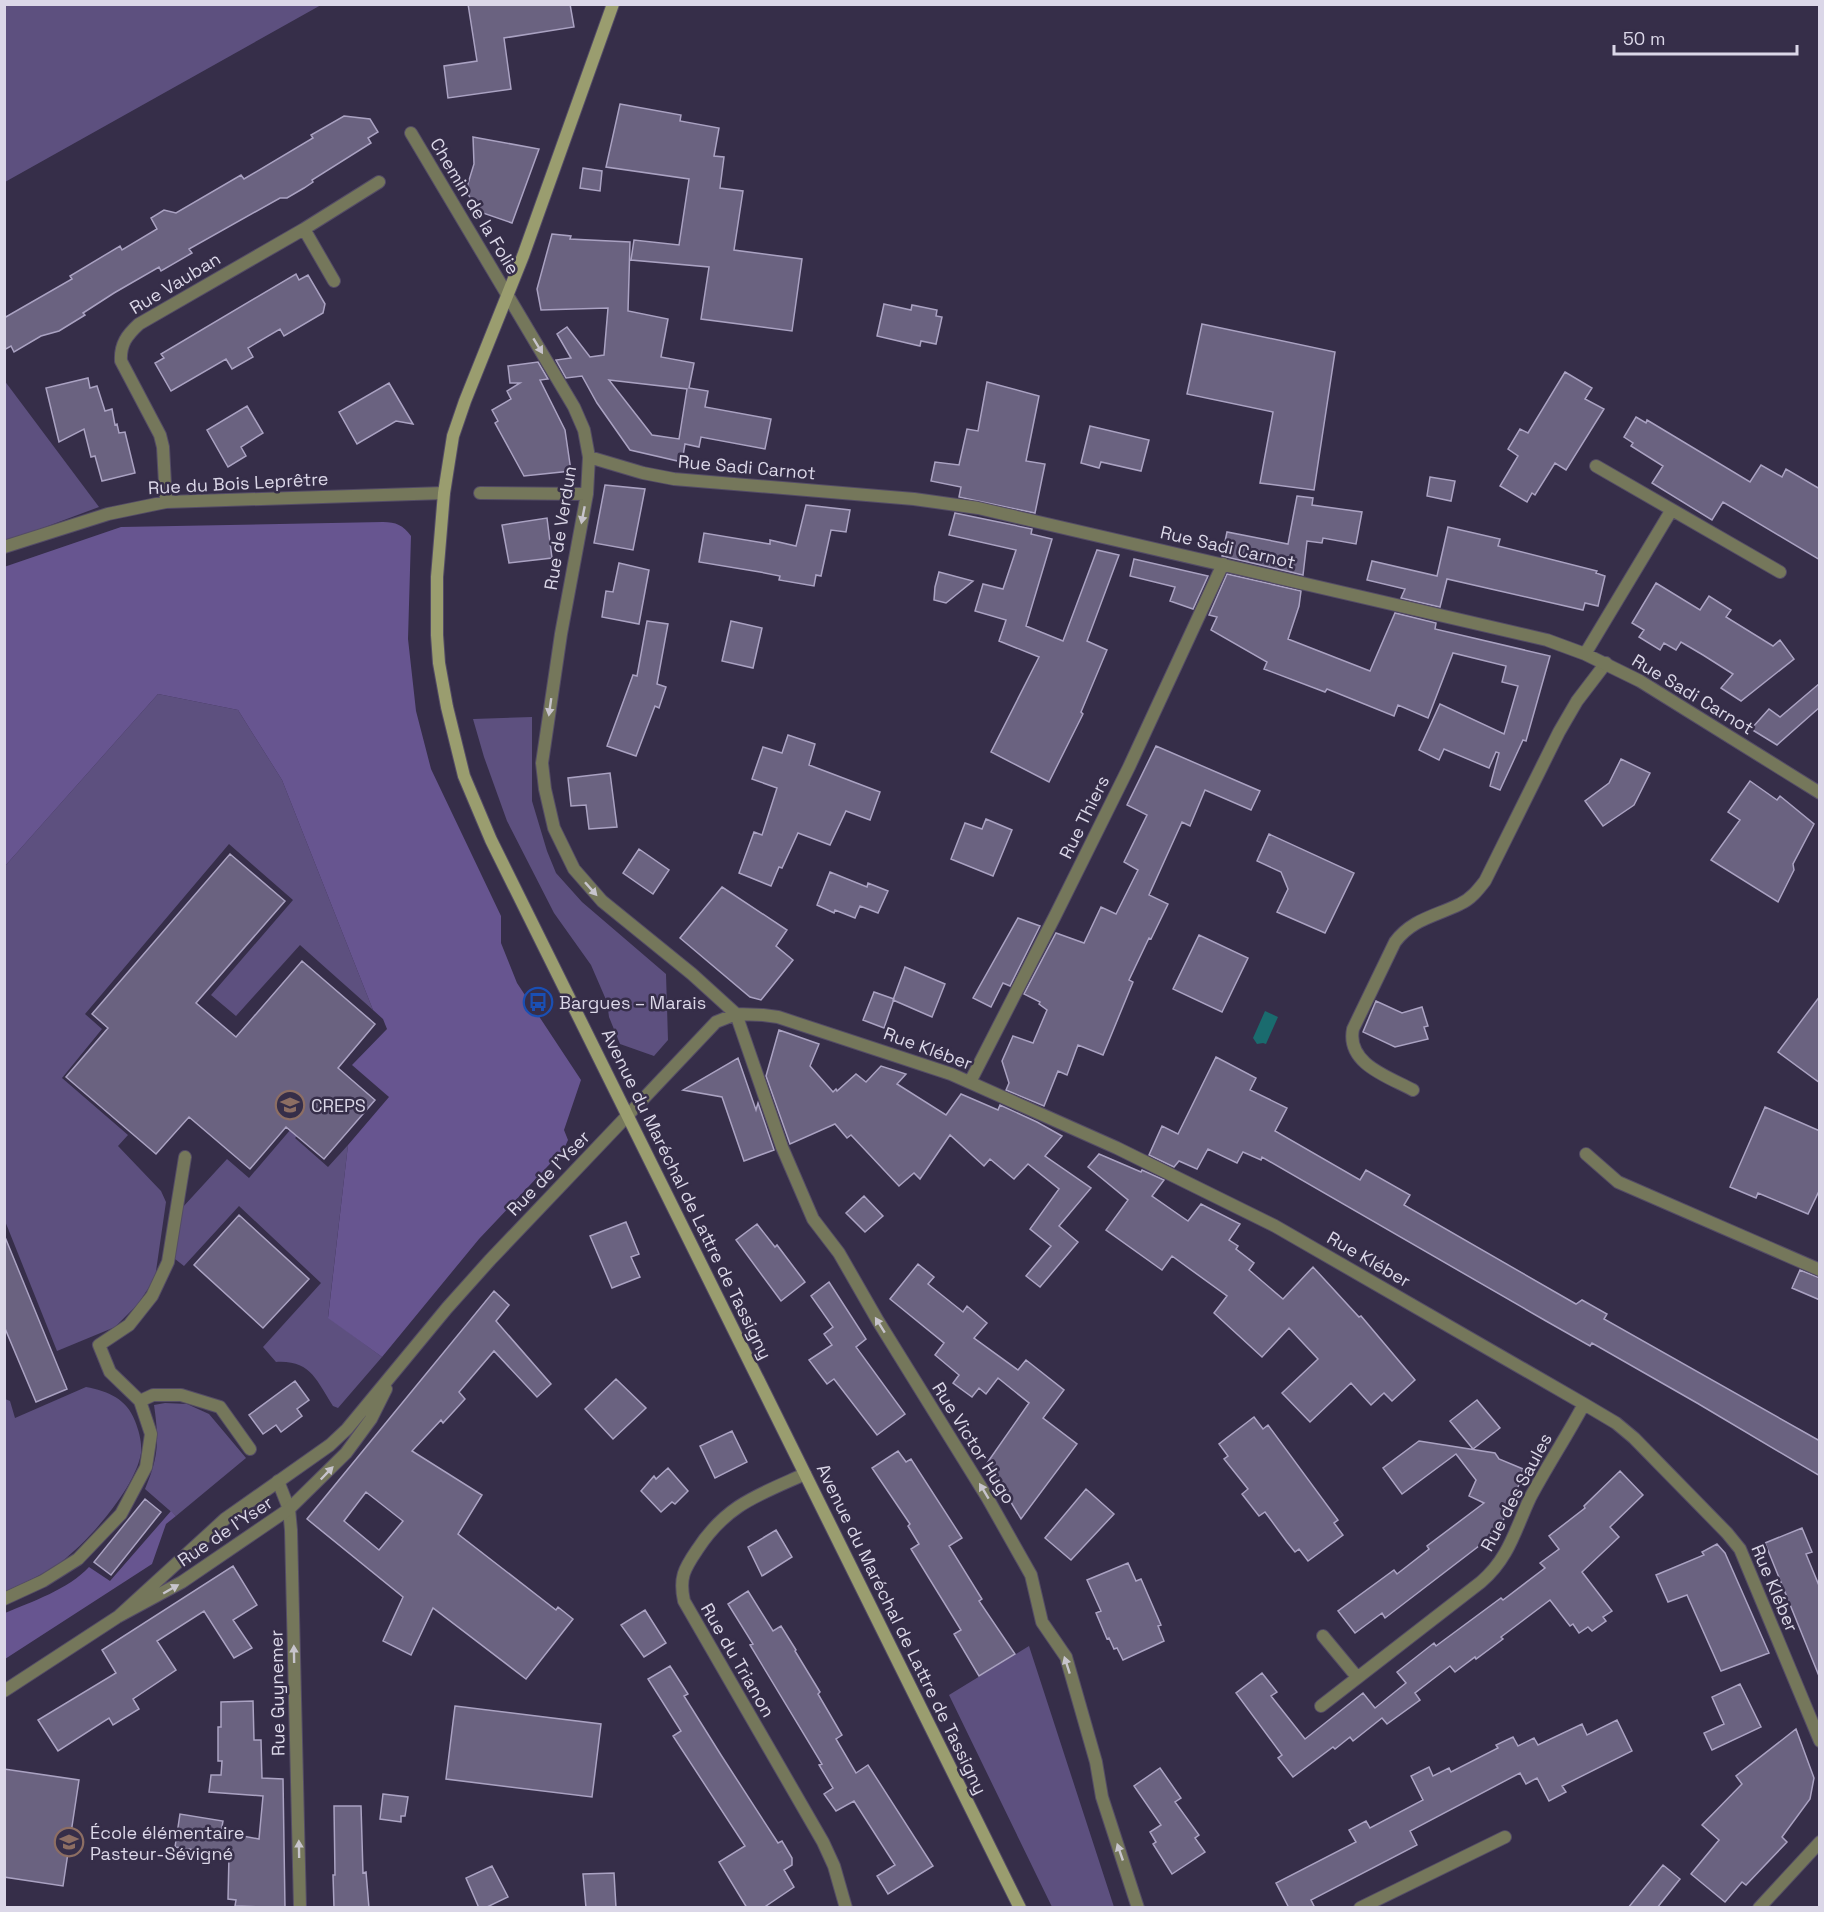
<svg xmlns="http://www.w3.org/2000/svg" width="1824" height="1912" font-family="'Space Grotesk',sans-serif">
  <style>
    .green { fill: #5d507f }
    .forest { fill: #675590 }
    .water { fill: #1a6b6e }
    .building { fill: #6a6280; stroke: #aaa2c2; stroke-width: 1.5; fill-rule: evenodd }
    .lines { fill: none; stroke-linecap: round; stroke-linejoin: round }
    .service-casing { stroke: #544c66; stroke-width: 14 }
    .minor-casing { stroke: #544c66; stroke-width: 14 }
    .tertiary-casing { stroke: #544c66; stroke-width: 14 }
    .secondary-casing { stroke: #544c66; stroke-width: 14 }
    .service { stroke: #75775b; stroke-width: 12 }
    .minor { stroke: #75775b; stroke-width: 12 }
    .tertiary { stroke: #75775b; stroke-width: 12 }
    .secondary { stroke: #9a9d6f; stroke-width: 12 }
    .oneway { fill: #c7c4cc }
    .labels { text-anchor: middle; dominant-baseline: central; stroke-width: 5; stroke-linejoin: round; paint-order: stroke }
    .street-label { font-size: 18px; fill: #dbd7e8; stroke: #362e49 }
    .poi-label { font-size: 18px; fill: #dbd7e8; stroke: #362e49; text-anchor: start }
  </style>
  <rect width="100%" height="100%" fill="#362e49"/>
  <path class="green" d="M5 4H321V5L5 182Z
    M4 380 99 507 5 542H4Z
    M158 694 238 710 282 780 373 1010 300 945 236 1016 211 995 293 900 229 844 85 1014 102 1029 62 1078 128 1135 118 1146 161 1191 166 1202 155 1278 138 1304 115 1327 57 1351 5 1221V866Z
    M532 717V801L547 851 556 873 582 902 666 974 668 1040 654 1056 620 1044 609 1017 607 1002 591 965 554 913 507 821 484 757 473 719Z
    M291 1129 298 1135 295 1138 328 1167 348 1145 328 1317 382 1357 338 1408 333 1406C316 1380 311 1360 276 1362L263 1347 321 1283 239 1206 184 1266 175 1259 182 1208 227 1159 249 1178Z
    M86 1387C108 1391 127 1399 135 1421 139 1431 142 1442 141 1453 136 1487 88 1542 61 1562 44 1574 24 1583 5 1592V1399L10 1401 15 1418Z
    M165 1403 187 1404 209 1414 246 1458 176 1516 145 1489C159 1456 159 1440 154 1405Z
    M1029 1646 1114 1907H1052L949 1695Z"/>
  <path class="forest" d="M383 522C396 522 403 525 411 536L408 639 416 711 431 769 501 916V943L517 983 581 1080 564 1130 568 1140 564 1149 479 1239 382 1357 328 1318 348 1145 389 1097 352 1065 387 1029 383 1019 373 1010 282 780 238 710 158 694 5 866 4 567 121 527Z
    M171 1511 176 1516 166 1524 152 1564 5 1659V1613C31 1602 69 1589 89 1567L110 1581Z"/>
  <path class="water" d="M1265 1011 1278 1017 1266 1044 1263 1043 1257 1044 1253 1038Z"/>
  <path class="building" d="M468 4H570L574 27 504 38 511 89 448 98 444 66 477 61Z
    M620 104 681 115 680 121 719 128 714 156 724 157 720 188 743 191 734 250 802 259 792 331 701 319 709 267 631 260 634 240 679 245 689 179 606 167Z
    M344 116 370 119 378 132 368 138 371 143 312 180 313 182 304 188 287 198H280L189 249 192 253 161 271 159 267 114 293 83 313 85 315 59 331 41 336 14 352 11 346 4 350V318L72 279 70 276 120 246 122 250 157 229 151 218 164 210 176 213 241 175 244 179 313 138 311 135Z
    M473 137 539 149 512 223 477 211 466 190 474 164Z
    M583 168 602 171 600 191 580 188Z
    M552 234 571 236 570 239 630 242 628 311 668 319 661 357 694 363 689 388 708 391 705 407 771 419 765 449 701 437 699 447 685 444 682 462 630 450 597 403 582 376 566 378 556 360 571 358 557 334 567 327 590 357 604 355 608 308 541 310 537 289ZM609 380 687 389 679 439 652 435Z
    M296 274 299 280 308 275 325 304 323 313 284 336 280 329 248 348 253 357 232 369 226 359 171 391 155 363 164 358 161 354Z
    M884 304 911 310 912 305 937 310 936 316 942 317 936 344 921 341 920 346 877 336Z
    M1202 324 1335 352 1314 490 1260 483 1273 412 1187 394Z
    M538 362 548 379 540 380 565 430 571 471 524 476 495 423 498 421 492 410 511 399 507 391 520 383H510L508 366Z
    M1565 372 1592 388 1585 399 1604 409 1566 470 1555 463 1535 495 1532 493 1527 502 1500 486 1518 456 1508 449 1520 429 1528 433Z
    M88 378 90 388 97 386 105 411 112 409 115 425 117 424 119 433 125 432 135 473 102 481 95 456 91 457 84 429 59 442 46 388Z
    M987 382 1039 396 1026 461 1045 464 1035 513 959 497 961 487 931 481 935 462 959 465 967 429 978 431Z
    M389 383 413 424 396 421 357 444 339 412Z
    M247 406 263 433 241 447 246 456 228 467 207 430Z
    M1636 417 1646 423 1647 420 1750 482 1761 465 1782 477 1786 469 1820 489V560L1723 502 1712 520 1652 483 1663 466 1631 446 1633 443 1624 437Z
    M1090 426 1149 440 1141 471 1101 462 1099 468 1081 463Z
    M1430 477 1455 481 1451 501 1427 496Z
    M605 485 645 489 633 550 594 543Z
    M1297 496 1313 498 1312 505 1362 512 1356 544 1323 538 1322 543 1307 541 1303 575 1222 556 1227 532 1288 544Z
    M806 505 850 510 846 532 831 530 821 576 816 575 814 586 779 580 780 576 760 572 699 562 704 533 770 544V540L796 546Z
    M955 513 1032 529 1031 534 1052 539 1026 626 1063 641 1097 550 1119 555 1087 641 1107 650 1081 712 1083 714 1049 782 991 752 1039 657 999 641 1006 620 975 611 983 584 1003 589 1016 550 949 535Z
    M547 518 552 558 509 563 502 525Z
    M1448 527 1500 539 1498 546 1597 571 1596 573 1605 576 1598 606 1585 603 1583 610 1447 579 1440 607 1401 598 1405 589 1367 580 1372 561 1437 576Z
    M1134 559 1208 576 1193 609 1170 601 1175 587 1130 576Z
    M619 563 649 570 639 624 602 617 606 591 613 592Z
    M939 572 973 581 946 603 934 600 935 587Z
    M1227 574 1301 591 1299 606 1288 639 1370 671 1395 613 1436 623 1435 629 1550 656 1526 741 1523 740 1500 790 1490 786 1499 753 1496 752 1489 768 1444 749 1439 760 1419 750 1440 704 1504 734 1518 686 1502 682 1506 666 1453 653 1428 718 1398 705 1394 716 1327 689 1325 692 1264 669 1267 662 1211 630 1217 617 1209 615Z
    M1656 583 1700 610 1709 596 1731 610 1726 617 1773 646 1780 640 1794 659 1741 701 1721 688 1733 674 1703 655 1681 642 1676 650 1664 643 1660 650 1639 637 1644 630 1632 623Z
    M647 621 668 624 657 684 666 687 659 708 655 706 636 756 607 746 633 675 637 676Z
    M731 621 762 628 753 668 722 661Z
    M1820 683V707L1777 745 1751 729 1769 709 1780 717Z
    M788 735 815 744 809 765 880 792 870 820 846 811 830 845 798 833 782 868 779 867 771 886 739 873 754 832 762 835 777 788 752 779 763 747 782 753Z
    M1156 746 1260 791 1251 810 1205 790 1190 826 1182 822 1149 895 1168 904 1151 939 1149 938 1129 980 1133 982 1103 1055 1078 1045 1067 1075 1058 1071 1044 1106 1006 1090 1009 1083 1002 1061 1013 1036 1033 1043 1047 1010 1039 1004 1040 1002 1024 994 1056 933 1084 943 1101 907 1116 914 1138 870 1124 862 1147 815 1127 805Z
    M1621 759 1650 773 1634 805 1603 826 1585 801 1609 783Z
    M610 773 617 827 589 829 586 805 571 806 568 778Z
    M1750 781 1777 800 1780 796 1814 824 1793 864 1794 870 1778 902 1711 860 1740 820 1728 812Z
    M986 819 1012 830 993 876 951 859 965 823 982 829Z
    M1269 834 1354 873 1325 933 1277 912 1288 889 1281 872 1257 861Z
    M639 849 669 870 653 894 623 873Z
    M230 854 285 901 196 1003 236 1037 302 961 375 1024 338 1068 375 1100 324 1159 286 1127 250 1169 189 1117 156 1154 66 1077 108 1028 92 1014Z
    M830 872 867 887 868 883 888 891 878 913 860 906 855 918 835 910 834 913 817 905Z
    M722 887 787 930 776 946 793 960 761 1000 750 997 680 938Z
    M1018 918 1040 926 1010 986 1003 983 991 1007 973 998Z
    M1199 935 1248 958 1222 1012 1173 989Z
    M905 967 945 984 932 1017 893 1000Z
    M874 992 894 999 884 1028 863 1020Z
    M1820 996V1083L1778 1052Z
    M1376 1001 1402 1013 1422 1007 1428 1026 1424 1027 1428 1039 1395 1047 1363 1032Z
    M779 1030 819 1044 810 1066 833 1092 836 1089 837 1091 856 1074 866 1082 881 1066 906 1074 897 1084 946 1115 961 1094 998 1110 1000 1105 1037 1122 1062 1136 1045 1156 1091 1188 1059 1226 1078 1242 1040 1287 1026 1276 1051 1246 1030 1229 1059 1189 1028 1164 1014 1179 990 1159 984 1166 950 1135 920 1179 914 1173 899 1186 851 1135 847 1138 835 1124 790 1144 766 1076Z
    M1216 1057 1256 1078 1250 1090 1287 1108 1275 1131 1360 1180 1366 1170 1410 1195 1404 1205 1576 1304 1582 1300 1607 1314 1604 1319 1820 1441V1476L1697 1403 1592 1343 1590 1346 1546 1321 1262 1157 1261 1160 1243 1152 1237 1163 1208 1149 1197 1169 1179 1161 1174 1167 1149 1155 1162 1126 1178 1134Z
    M738 1058 756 1110 758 1103 774 1150 744 1161 722 1097 683 1090Z
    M1765 1107 1820 1131V1189L1808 1214 1758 1193 1756 1198 1730 1187Z
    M1099 1154 1141 1172 1142 1170 1164 1180 1152 1196 1188 1221 1201 1204 1240 1224 1229 1240 1238 1246 1236 1249 1254 1263 1249 1270 1283 1299 1313 1267 1359 1317 1361 1316 1415 1380 1392 1401 1384 1393 1371 1405 1351 1383 1310 1422 1282 1393 1318 1359 1289 1328 1262 1357 1214 1313 1227 1296 1172 1256 1162 1270 1106 1230 1128 1200 1088 1167Z
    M864 1196 883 1216 865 1232 846 1213Z
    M239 1215 309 1279 263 1328 194 1265Z
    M626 1222 639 1254 631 1257 640 1277 612 1288 590 1236Z
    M757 1224 775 1247 777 1245 805 1282 781 1301 736 1240Z
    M5 1237 67 1389 36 1402 4 1326Z
    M918 1264 934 1277 928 1284 963 1312 967 1306 987 1323 974 1338 1018 1370 1026 1360 1064 1390 1043 1418 1077 1444 1021 1519 997 1479 985 1466 1029 1403 998 1378 986 1394 979 1388 972 1397 953 1383 959 1375 935 1355 944 1343 890 1299Z
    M1800 1270 1820 1278V1300L1792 1288Z
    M829 1282 866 1339 856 1347 905 1414 877 1435 834 1379 827 1384 809 1360 832 1345 824 1334 833 1327 811 1296Z
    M494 1291 509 1305 496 1321 551 1384 537 1397 494 1351 459 1392 465 1399 443 1423 441 1420 412 1451 482 1495 458 1534 556 1610 558 1607 573 1619 526 1679 433 1608 411 1655 383 1641 403 1597 307 1519ZM366 1492 403 1521 379 1550 344 1521Z
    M616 1379 646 1408 613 1439 585 1409Z
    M295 1381 309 1400 297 1409 302 1416 281 1432 276 1425 263 1434 249 1415Z
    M1477 1400 1500 1428 1473 1449 1450 1421Z
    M1254 1417 1263 1429 1268 1425 1338 1520 1334 1523 1343 1535 1308 1561 1299 1549 1295 1552 1287 1542 1265 1512 1259 1516 1242 1494 1248 1489 1224 1459 1228 1456 1219 1444Z
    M732 1431 747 1462 715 1478 700 1446Z
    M1419 1441 1495 1453 1499 1459 1523 1469 1520 1476 1522 1475 1520 1479 1521 1480 1502 1523 1497 1521 1488 1539 1385 1618 1382 1613 1355 1633 1338 1611 1394 1570 1397 1574 1429 1549 1427 1546 1484 1503 1469 1496 1476 1480 1456 1454 1402 1494 1383 1468Z
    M898 1451 906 1462 911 1459 962 1538 949 1546 982 1599 979 1601 1015 1654 979 1676 954 1634 961 1630 911 1549 919 1544 908 1526 910 1524 872 1468Z
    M668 1468 688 1491 675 1504 672 1502 661 1512 641 1491 654 1476 656 1479Z
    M1620 1471 1643 1495 1610 1527 1619 1537 1582 1572 1612 1611 1603 1617 1606 1621 1592 1631 1588 1627 1579 1633 1573 1624 1570 1626 1550 1600 1501 1637 1503 1639 1476 1659 1475 1657 1455 1672 1450 1666 1433 1679 1415 1693 1420 1700 1387 1724 1382 1718 1353 1741 1350 1737 1335 1749 1333 1747 1293 1777 1278 1758 1282 1755 1236 1693 1262 1673 1277 1692 1271 1696 1305 1739 1363 1693 1375 1708 1406 1683 1397 1672 1434 1643 1436 1646 1501 1598 1503 1600 1545 1568 1540 1563 1559 1549 1549 1536 1585 1508 1584 1506Z
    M1086 1489 1114 1514 1071 1560 1045 1538Z
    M145 1499 161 1512 111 1575 94 1562Z
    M1802 1528 1812 1552 1806 1554 1820 1588 1819 1676 1765 1543Z
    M776 1530 792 1557 762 1576 748 1547Z
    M1717 1544 1725 1553 1769 1653 1721 1671 1687 1595 1668 1602 1656 1575 1704 1555 1702 1552Z
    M1128 1563 1136 1581 1141 1579 1161 1625 1158 1626 1164 1641 1123 1660 1117 1648 1114 1649 1109 1638 1107 1639 1096 1613 1101 1611 1087 1580Z
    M233 1566 257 1605 233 1620 252 1648 234 1658 204 1611 157 1641 176 1670 133 1699 139 1709 113 1725 109 1718 58 1751 38 1720 116 1673 102 1650Z
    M748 1591 773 1631 781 1626 796 1650 795 1651 820 1692 818 1694 842 1735 836 1739 856 1773 868 1765 933 1866 888 1894 877 1876 895 1865 854 1801 836 1811 824 1794 833 1788 819 1765 822 1764 750 1645 753 1644 728 1604Z
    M645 1610 666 1643 644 1657 621 1625Z
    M670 1666 688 1694 684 1696 721 1755 778 1843 782 1841 792 1858V1865L784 1870 794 1887 763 1908H747L719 1862 745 1846 673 1736 681 1731 648 1679Z
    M1740 1684 1761 1727 1712 1750 1704 1733 1724 1724 1712 1697Z
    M253 1701 254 1740H261L262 1778 283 1779 285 1908 235 1906 236 1900 228 1899 229 1855 175 1847 180 1814 223 1821 221 1832 259 1839 263 1796 209 1792 211 1775H221L222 1761H218V1727H221V1702Z
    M455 1706 601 1724 592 1797 446 1779Z
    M1617 1720 1632 1751 1562 1786 1566 1792 1549 1801 1537 1778 1526 1784 1520 1773 1410 1831 1417 1845 1311 1900 1315 1908H1289L1276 1883 1356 1842 1349 1830 1366 1821 1370 1828 1423 1800 1411 1776 1429 1767 1433 1776 1449 1768 1451 1772 1498 1748 1496 1745 1513 1737 1518 1746 1534 1738 1538 1745 1582 1724 1587 1735Z
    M1796 1729 1814 1778 1810 1799 1782 1837 1787 1842 1746 1885 1742 1882 1725 1902 1691 1874 1719 1840 1702 1825 1742 1784 1736 1776Z
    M1160 1768 1181 1798 1175 1802 1199 1835 1195 1838 1205 1852 1172 1874 1153 1844 1156 1842 1150 1832 1161 1825 1134 1786Z
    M4 1769 79 1780 63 1886 4 1877Z
    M383 1794 408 1797 405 1816H401V1822L380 1819Z
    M334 1806H361L363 1873 366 1872 369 1908H334L333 1875H335Z
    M1663 1865 1680 1879 1657 1908H1628Z
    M492 1866 508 1897 485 1908H479L466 1878Z
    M614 1873 616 1908H586L583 1874Z"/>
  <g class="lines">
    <g class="service-casing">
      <path id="service" d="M1413 1090C1389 1077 1346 1064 1353 1029L1395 942C1412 919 1436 916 1460 904 1471 899 1478 890 1485 881L1559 732 1577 701 1606 663
        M1586 1154 1618 1182 1820 1270
        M140 1401 153 1395H181L220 1407 250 1449
        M4 1599 43 1581 78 1559 121 1514 146 1467 151 1434 140 1401 110 1372 99 1345 129 1325 152 1296 168 1262 185 1157"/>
    </g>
    <g class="minor-casing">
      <path id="minor" d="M411 133 574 407 584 430 589 457 587 494 561 634 542 763 545 789 554 828 574 869 602 901 692 974 736 1014 782 1147 813 1219 839 1253 878 1321 987 1497 1031 1575 1042 1622 1066 1657 1096 1762 1102 1797 1138 1908
        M304 229 334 281
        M589 457 643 473 674 479 914 499 978 508 1547 640 1585 654 1640 681 1820 793
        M1596 466 1780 572
        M480 493 587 494
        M166 502 163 447 160 435 121 361C120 344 127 335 139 324L304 229 379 182
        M4 547 108 514 166 502 444 493
        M1585 654 1671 511
        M970 1082 1055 916 1129 767 1223 564
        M628 1115 716 1022 736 1014 763 1015 778 1017 951 1074 1117 1148 1275 1226 1584 1404 1616 1423 1634 1438 1727 1533 1740 1549 1820 1741
        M805 1474C758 1495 726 1505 697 1550 684 1569 679 1578 684 1601L823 1842 834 1866 846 1908
        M278 1481 289 1509 291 1530 300 1908
        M1323 1636 1357 1677
        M1321 1706 1481 1582C1509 1558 1515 1530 1530 1498 1547 1466 1567 1436 1584 1404
        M1360 1908 1505 1837
        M1759 1908 1820 1842"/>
    </g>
    <g class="tertiary-casing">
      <path id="tertiary" d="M119 1616 225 1519 330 1445 347 1429 447 1308 490 1260 628 1115
        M4 1691 119 1616 182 1582 289 1509 346 1453 371 1419 386 1389"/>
    </g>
    <g class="secondary-casing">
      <path id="secondary" d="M613 4 523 256 465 401 453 436 444 493 437 577V635L439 663 447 707 464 776 491 840 1020 1908"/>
    </g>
    <use href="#service" class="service"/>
    <use href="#minor" class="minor"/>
    <use href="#tertiary" class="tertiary"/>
    <use href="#secondary" class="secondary"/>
  </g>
  <defs><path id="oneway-solid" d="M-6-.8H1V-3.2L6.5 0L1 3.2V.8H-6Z" transform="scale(1.5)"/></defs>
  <g class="oneway">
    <use href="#oneway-solid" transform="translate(538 346) rotate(59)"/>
    <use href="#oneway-solid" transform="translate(583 515) rotate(101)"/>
    <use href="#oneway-solid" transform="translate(550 707) rotate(98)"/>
    <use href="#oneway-solid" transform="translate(591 889) rotate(48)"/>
    <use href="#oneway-solid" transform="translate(880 1325) rotate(-122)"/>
    <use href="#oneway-solid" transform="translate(327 1473) rotate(-46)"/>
    <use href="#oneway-solid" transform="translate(984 1491) rotate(-121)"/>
    <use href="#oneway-solid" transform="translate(171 1589) rotate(-30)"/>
    <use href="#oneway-solid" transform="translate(294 1654) rotate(-91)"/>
    <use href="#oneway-solid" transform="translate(1067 1665) rotate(-108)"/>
    <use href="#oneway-solid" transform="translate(299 1849) rotate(-91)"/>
    <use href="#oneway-solid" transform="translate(1120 1852) rotate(-109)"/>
  </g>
  <defs>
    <g id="bus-ring" transform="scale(1.5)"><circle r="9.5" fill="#362e49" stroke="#1a4fb4" stroke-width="1.5"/><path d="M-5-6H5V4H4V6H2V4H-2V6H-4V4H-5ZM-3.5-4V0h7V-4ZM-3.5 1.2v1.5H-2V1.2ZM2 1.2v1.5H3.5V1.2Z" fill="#1a4fb4"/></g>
    <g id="university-ring" transform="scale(1.5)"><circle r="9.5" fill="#362e49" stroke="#8d6e63" stroke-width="1.5"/><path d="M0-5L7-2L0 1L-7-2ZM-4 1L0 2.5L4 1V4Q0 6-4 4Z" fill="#8d6e63"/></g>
    <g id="school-ring" transform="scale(1.5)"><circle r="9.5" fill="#362e49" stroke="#8d6e63" stroke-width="1.5"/><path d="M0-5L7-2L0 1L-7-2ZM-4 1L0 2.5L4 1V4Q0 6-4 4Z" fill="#8d6e63"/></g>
  </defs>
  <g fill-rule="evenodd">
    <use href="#bus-ring" x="538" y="1002"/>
    <use href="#university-ring" x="290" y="1105"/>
    <use href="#school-ring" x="69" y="1842"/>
  </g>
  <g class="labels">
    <g class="street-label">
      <text transform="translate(475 206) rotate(59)">Chemin de la Folie</text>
      <text transform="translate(175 283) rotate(-31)">Rue Vauban</text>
      <text transform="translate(747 467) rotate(5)">Rue Sadi Carnot</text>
      <text transform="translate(238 483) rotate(-3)">Rue du Bois Leprêtre</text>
      <text transform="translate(560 528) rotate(-81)">Rue de Verdun</text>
      <text transform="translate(1228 547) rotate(13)">Rue Sadi Carnot</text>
      <text transform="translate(1693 694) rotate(31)">Rue Sadi Carnot</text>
      <text transform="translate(1084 817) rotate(-64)">Rue Thiers</text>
      <text transform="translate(928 1048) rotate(20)">Rue Kléber</text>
      <text transform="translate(548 1173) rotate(-46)">Rue de l'Yser</text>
      <text transform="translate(687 1194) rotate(64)">Avenue du Maréchal de Lattre de Tassigny</text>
      <text transform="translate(1369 1259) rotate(30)">Rue Kléber</text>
      <text transform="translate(974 1443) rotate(58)">Rue Victor Hugo</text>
      <text transform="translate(1516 1492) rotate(-62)">Rue des Saules</text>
      <text transform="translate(225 1531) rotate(-34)">Rue de l'Yser</text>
      <text transform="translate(1775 1588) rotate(67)">Rue Kléber</text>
      <text transform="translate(902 1629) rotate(64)">Avenue du Maréchal de Lattre de Tassigny</text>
      <text transform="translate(738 1660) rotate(60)">Rue du Trianon</text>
      <text transform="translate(277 1693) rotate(-91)">Rue Guynemer</text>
    </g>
    <g class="poi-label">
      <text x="559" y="1002">Bargues – Marais</text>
      <text x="311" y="1105">CREPS</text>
      <text x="90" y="1832">École élémentaire<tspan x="90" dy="21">Pasteur-Sévigné</tspan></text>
    </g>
  </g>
  <rect width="1824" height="1912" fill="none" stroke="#dbd7e8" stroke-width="12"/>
  <path d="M1614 45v9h183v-9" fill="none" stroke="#dbd7e8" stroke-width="3"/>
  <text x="1623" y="45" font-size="18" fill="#dbd7e8" stroke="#362e49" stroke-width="4.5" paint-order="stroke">50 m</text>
</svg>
